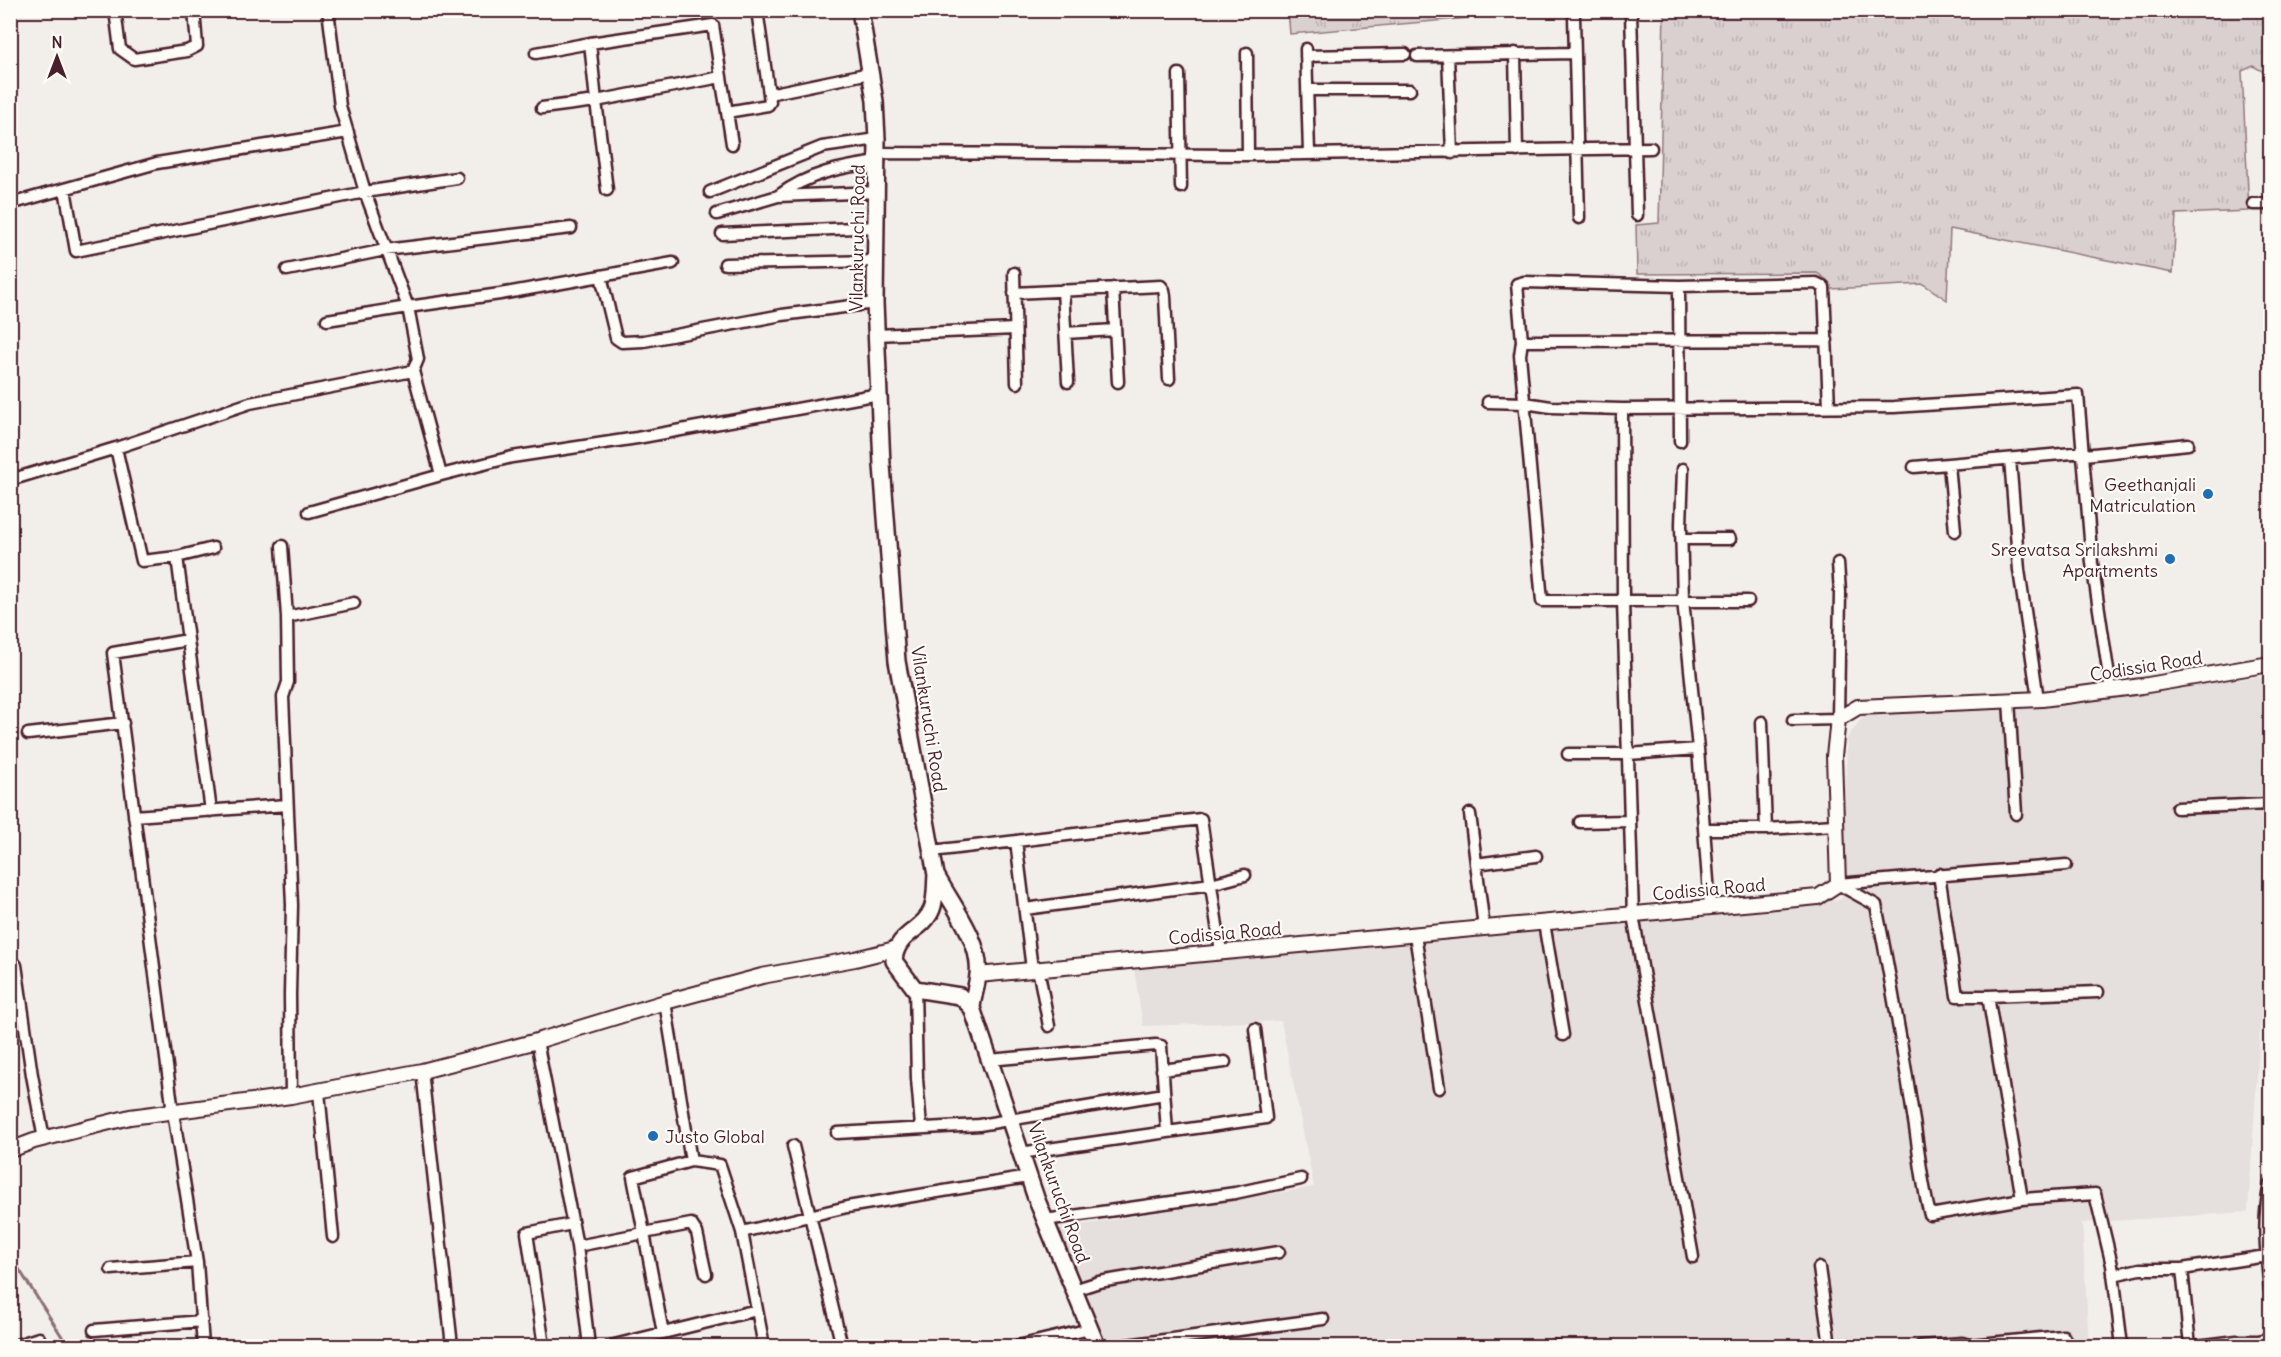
<svg xmlns="http://www.w3.org/2000/svg" width="2281" height="1357" font-family="Delius,sans-serif">
  <style>
    .built { fill: #e5dfdd }
    .grass { fill: url(#grass-tufts); stroke: #92787d; stroke-width: 1.5 }
    .lines { fill: none; stroke-linecap: round; stroke-linejoin: round }
    .stream { stroke: #8b6f75; stroke-width: 3 }
    .minor-casing { stroke: #4a1f2b; stroke-width: 15 }
    .tertiary-casing { stroke: #4a1f2b; stroke-width: 18 }
    .secondary-casing { stroke: #4a1f2b; stroke-width: 20 }
    .minor { stroke: #fdfcf7; stroke-width: 10 }
    .tertiary { stroke: #fdfcf7; stroke-width: 14 }
    .secondary { stroke: #fdfcf7; stroke-width: 15 }
    .poi-dot { fill: #1f6fb2; stroke: #fdfcf7; stroke-width: 2 }
    .labels { text-anchor: middle; dominant-baseline: central; stroke-width: 4.5; stroke-linejoin: round; paint-order: stroke }
    .street-label { font-size: 18px; fill: #4a1f2b; stroke: #fdfcf7 }
    .poi-label { font-size: 18px; fill: #4a1f2b; stroke: #fdfcf7; text-anchor: end }
  </style>
  <defs>
    <pattern id="grass-tufts" width="24" height="20" patternUnits="userSpaceOnUse" patternTransform="scale(1.5)"><rect width="24" height="20" fill="#d9d0cf"/><path d="M3 7l-1-3M5 7V3M7 7l1-3M15 17l-1-3M17 17v-4M19 17l1-3" fill="none" stroke="#bcb2b2"/></pattern>
  </defs>
  <rect width="100%" height="100%" fill="#f2efeb"/>
  <filter id="ink" filterUnits="userSpaceOnUse"><feTurbulence type="fractalNoise" baseFrequency=".0167" numOctaves="2"/><feDisplacementMap in="SourceGraphic" scale="12" xChannelSelector="R" yChannelSelector="G"/><feConvolveMatrix kernelMatrix="1 2 1 2 8 2 1 2 1" color-interpolation-filters="sRGB"/></filter>
  <g filter="url(#ink)">
    <path class="built" d="M2270 676V880L2248 1212 2082 1223 2089 1346H1101L1057 1229 1314 1187 1281 1021 1143 1026 1134 969 1842 899 1847 738 1864 715Z"/>
    <path class="grass" d="M1288 10H1548V11L1290 34Z
      M1664 11H2270V75L2253 66 2242 71 2249 211 2176 214 2173 273 1950 229 1947 300 1923 284 1831 289 1827 280 1817 273 1637 274 1636 225 1659 223Z"/>
    <g class="lines">
      <path class="stream" d="M10 1255 68 1346"/>
      <g class="minor-casing">
        <path id="minor" d="M115 10 120 49 134 59 187 51 197 46 194 10
          M757 10 769 94
          M1631 13 1637 215
          M1574 16 1579 218
          M1306 49 1309 153
          M536 53 590 43
          M1247 53 1248 155
          M1515 53 1517 151
          M1306 56 1405 54
          M1417 56 1575 53
          M1448 56 1452 153
          M1179 74 1181 187
          M721 77 713 25 590 43 596 101 721 77 727 112 768 105 770 102 769 94 870 73
          M1307 90H1410
          M542 108 596 101 607 190
          M727 112 732 144
          M877 153 1248 155 1651 148
          M65 189 76 251 365 192 457 178
          M710 192 822 147 877 139
          M778 196C809 173 841 167 879 162
          M10 204 157 163 348 132
          M2253 204H2270
          M717 214 778 196 878 192
          M722 234 877 227
          M725 264 876 261
          M287 270 385 250 571 228
          M1014 273 1017 383
          M601 276 673 263
          M1679 286 1680 441
          M1113 288 1118 382
          M1063 290 1068 382
          M1014 293 1161 286 1164 290 1165 296 1169 379
          M327 320 408 307 365 192 340 106 328 10
          M1065 333 1115 330
          M876 335 1015 329
          M1522 341 1827 340
          M413 371 418 359 408 307 500 294 601 276 616 338 622 342 644 341 782 315 875 303
          M1488 402 1525 403 1551 407 1622 409
          M116 448 142 561 177 557 188 640 113 653 173 1112 197 1262 203 1346
          M2084 455 2188 444
          M2010 459 2019 570 2038 699
          M1949 464 1955 531
          M1914 467 2084 452
          M1683 469 1681 525 1683 600 1698 749 1710 907
          M10 480 116 448 250 403 413 371 441 475 512 457 637 438 879 394
          M309 512 441 475
          M1682 539H1730
          M282 546 287 617 288 682 283 697 292 905 290 994 291 1096
          M177 557 213 548
          M1748 601H1542L1520 355 1522 341 1517 284 1524 282 1679 286 1816 283 1824 287 1829 407
          M287 617 354 603
          M188 640 211 811
          M2009 700 2016 814
          M1793 720 1838 719 1840 592 1838 563
          M1762 722 1766 829
          M28 734 123 723
          M1568 754H1628L1698 749
          M2177 808 2270 804
          M1470 814 1484 928
          M134 816 287 805
          M1580 822 1630 821
          M1704 829H1766L1835 825
          M1016 841 1032 969
          M932 851 1201 819 1221 952
          M1476 864 1536 856
          M1939 874 1957 996H1988L2022 1199
          M1838 884 1876 905C1890 975 1902 1045 1913 1115 1919 1149 1921 1181 1930 1215L2022 1199 2095 1194 2112 1265 2122 1346
          M1838 884 2066 865
          M1025 909 1211 884 1245 875
          M1544 923 1563 1035
          M1415 935 1439 1088
          M16 965 32 1075 44 1139
          M1038 968 1049 1026
          M915 989 917 1079 921 1127
          M1988 996 2098 992
          M665 1002 691 1161 720 1165 742 1232 764 1346
          M537 1041 577 1246 589 1346
          M989 1060 1156 1045 1161 1046 1167 1132
          M1162 1070 1225 1062
          M422 1071 452 1346
          M319 1092 333 1237
          M837 1133 979 1125 1164 1094
          M793 1146 842 1346
          M1020 1153 1266 1118 1255 1029
          M2270 1184C2262 1219 2266 1254 2270 1290
          M1045 1220 1235 1193 1301 1179
          M742 1232 847 1207 1028 1177
          M577 1246 644 1233 633 1177 691 1161
          M1693 1257 1633 915 1623 601 1622 409 1894 407 2078 395 2092 563 2111 690
          M1819 1268 1830 1346
          M111 1269 197 1262
          M2182 1269 2190 1346
          M2113 1275 2140 1269H2182L2266 1256
          M1074 1290 1099 1282 1279 1252
          M94 1330 202 1321
          M663 1333 644 1233 691 1224 697 1233 706 1274
          M14 1346 39 1338
          M544 1346 527 1233 572 1224
          M610 1346 757 1310
          M1018 1346 1090 1329
          M1119 1346 1323 1319
          M1551 1346H1555
          M1921 1346 1962 1343 1969 1345 2063 1336 2069 1346
          M2197 1346 2237 1341H2259L2270 1338"/>
      </g>
      <g class="tertiary-casing">
        <path id="tertiary" d="M978 975 1818 897 1838 884 1834 756 1838 719 1858 707 2042 699 2142 686 2270 664
          M10 1150 34 1141 130 1117 291 1096 422 1071 537 1041 665 1002 762 976 855 959 895 949"/>
      </g>
      <g class="secondary-casing">
        <path id="secondary" d="M860 10 875 101 877 139 875 303 882 465 897 661 936 875C935 885 936 899 932 909 923 932 896 932 894 961L915 989 960 996 972 1008 1036 1198 1097 1346
          M936 875C951 904 982 941 978 975 977 986 973 996 972 1008"/>
      </g>
      <use href="#minor" class="minor"/>
      <use href="#tertiary" class="tertiary"/>
      <use href="#secondary" class="secondary"/>
    </g>
  </g>
  <g class="poi-dot">
    <circle cx="2208" cy="494" r="6"/>
    <circle cx="2170" cy="559" r="6"/>
    <circle cx="653" cy="1136" r="6"/>
  </g>
  <g class="labels">
    <g class="street-label">
      <text transform="translate(857 238) rotate(-89)">Vilankuruchi Road</text>
      <text transform="translate(2146 666) rotate(-9)">Codissia Road</text>
      <text transform="translate(929 719) rotate(81)">Vilankuruchi Road</text>
      <text transform="translate(1709 889) rotate(-5)">Codissia Road</text>
      <text transform="translate(1225 933) rotate(-5)">Codissia Road</text>
      <text transform="translate(1059 1193) rotate(70)">Vilankuruchi Road</text>
    </g>
    <g class="poi-label">
      <text x="2196" y="484">Geethanjali<tspan x="2196" dy="21">Matriculation</tspan></text>
      <text x="2158" y="549">Sreevatsa Srilakshmi<tspan x="2158" dy="21">Apartments</tspan></text>
      <text x="665" y="1136" text-anchor="start">Justo Global</text>
    </g>
  </g>
  <rect width="2281" height="1357" fill="none" stroke="#fdfcf7" stroke-width="36"/>
  <rect x="18" y="18" width="2245" height="1321" fill="none" stroke="#4a1f2b" stroke-width="2" filter="url(#ink)"/>
  <g transform="translate(57 57)" stroke="#fdfcf7" stroke-width="4.5" paint-order="stroke">
  <path d="M0-4.5L10 22L0 15L-10 22Z" fill="#4a1f2b"/>
  <text y="-9" font-size="16" font-weight="bold" text-anchor="middle" fill="#4a1f2b">N</text>
  </g>
</svg>
